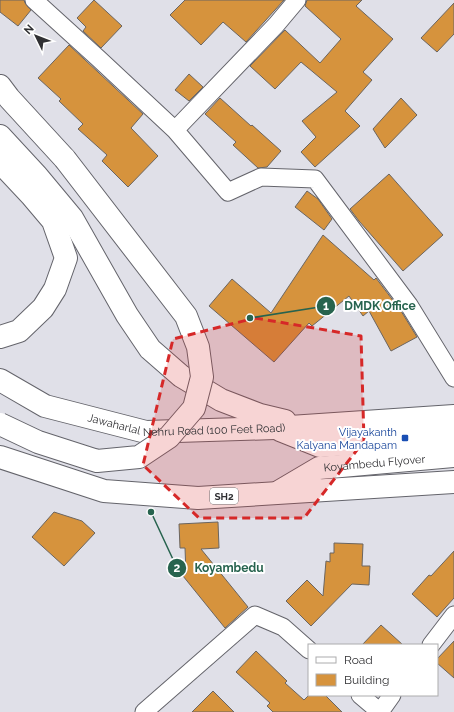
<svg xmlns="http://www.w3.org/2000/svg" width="454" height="712" font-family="Raleway,sans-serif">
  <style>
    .building { fill: #d6933d; stroke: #6b6560 }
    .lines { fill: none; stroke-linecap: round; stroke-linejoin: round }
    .minor-casing { stroke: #64646b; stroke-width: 19 }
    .major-casing { stroke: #64646b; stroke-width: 24 }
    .minor { stroke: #fff; stroke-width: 17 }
    .major { stroke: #fff; stroke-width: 22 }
    .major-bridge-casing { stroke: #64646b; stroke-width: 24; stroke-linecap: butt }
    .major-bridge { stroke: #fff; stroke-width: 22 }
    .marked { fill: #d62828; fill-opacity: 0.2; stroke: #d62828; stroke-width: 3; stroke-dasharray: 8 5; stroke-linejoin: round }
    .transit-dot { fill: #1a4fb4; stroke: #fff; stroke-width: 1.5 }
    .labels { text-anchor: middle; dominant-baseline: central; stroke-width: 4; stroke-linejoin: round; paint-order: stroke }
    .shield { fill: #fff; stroke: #6e6e70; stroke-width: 1 }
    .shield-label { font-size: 10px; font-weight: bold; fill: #303033 }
    .street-label { font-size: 11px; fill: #303033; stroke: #fff }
    .transit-label { font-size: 11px; fill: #164399; stroke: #fff; text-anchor: end }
    .leader { fill: none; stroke: #27634e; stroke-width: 1.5 }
    .callout-dot { fill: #27634e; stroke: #fff; stroke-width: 1.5 }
    .mark-label { font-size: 12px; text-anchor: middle; font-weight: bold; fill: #fff }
    .callout-label { font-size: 12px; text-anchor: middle; font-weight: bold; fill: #27634e; stroke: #fff; stroke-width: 4; stroke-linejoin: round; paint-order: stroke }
  </style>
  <rect width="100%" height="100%" fill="#e0e0e8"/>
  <path class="building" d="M0 0H24L25 3 31 10 18 26 0 12Z
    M94 0 122 26 101 48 83 31 86 27 77 18Z
    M185 0H284L246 42 223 22 201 45 170 15Z
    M307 0H362L356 6 393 39 363 72 372 80 345 111 360 126 315 167 301 152 316 137 302 121 337 92 301 62 275 89 250 66 285 30 320 63 341 39 305 6Z
    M454 3V34L437 52 421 38Z
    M69 45 143 114 131 128 158 156 128 187 102 161 107 155 78 129 83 124 59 101 61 99 38 78Z
    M189 74 203 87 189 101 175 90Z
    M220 98 251 126 252 125 281 151 267 167 258 168 233 145 236 142 205 114Z
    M401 98 417 115 385 148 373 129Z
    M389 174 443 235 403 271 359 221 350 209Z
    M307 191 318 199 332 219 324 230 295 207Z
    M323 235 374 280 376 278 401 311 417 337 391 351 369 311 363 316 349 296 312 326 309 323 274 362 209 306 232 279 271 313Z
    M54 512 82 521 95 533 64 566 32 537Z
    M218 522 219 548 201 549 248 607 225 628 183 576 186 574 185 548H180L179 524Z
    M334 543 363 544 362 566H370L369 585 352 584 311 626 286 601 307 580 323 596 326 561 330 562V553H334Z
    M454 551V598L437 617 412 594 429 575 431 576Z
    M381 625 403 645H362Z
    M454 641V678L437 663V659Z
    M256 651 287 681 285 683 304 700 309 695H325L342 712H273L267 706 270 703 236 672Z
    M213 691 234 712H192Z"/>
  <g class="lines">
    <g class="minor-casing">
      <path id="minor" d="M34 0 99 59 175 130 228 192 261 177 315 179 409 305 454 378
        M175 130 276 25 297 0
        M431 645 454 615
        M360 695 380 712
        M144 712 255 615 283 627 309 650
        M380 712 392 695"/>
    </g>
    <g class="major-casing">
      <g id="major">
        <path d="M0 86 9 98 65 159"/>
        <path d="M0 136 37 176 72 218 127 315 150 349 181 376 221 400 260 415 285 421"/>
        <path d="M0 162 31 195 53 221 66 258 55 289 43 308 19 331 0 337"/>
        <path id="s1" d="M0 380 45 406 146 432 275 428 454 416"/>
        <path d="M280 430 320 446 454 436"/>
        <path d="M0 457 104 491 198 498 454 482"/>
        <path id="s2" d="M280 491 319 468 454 456"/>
      </g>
    </g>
    <use href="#minor" class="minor"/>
    <use href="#major" class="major"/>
    <g class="major-bridge-casing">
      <path id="major-bridge" d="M0 424 38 442 97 461 139 457 169 437 194 408 202 377 198 347 186 316 65 159"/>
    </g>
    <use href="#major-bridge" class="major-bridge"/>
  </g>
  <path class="marked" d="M255 318 361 336 364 441 304 518H199L143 465 173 339Z"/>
  <rect class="transit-dot" x="401" y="434" width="8" height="8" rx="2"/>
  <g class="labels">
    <rect class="shield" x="210" y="488" width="28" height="16" rx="3"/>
    <g class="shield-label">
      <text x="224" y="496">SH2</text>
    </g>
    <g class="street-label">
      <text stroke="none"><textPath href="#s1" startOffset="196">Jawaharlal Nehru Road (100 Feet Road)</textPath></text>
      <text stroke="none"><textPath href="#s2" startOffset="101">Koyambedu Flyover</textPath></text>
    </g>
    <g class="transit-label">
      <text x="397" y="432">Vijayakanth<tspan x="397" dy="13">Kalyana Mandapam</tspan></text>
    </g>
  </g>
  <path class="leader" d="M250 318L326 306M151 512L177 568"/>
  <g class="callout-dot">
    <circle cx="250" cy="318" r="4"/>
    <circle cx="151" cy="512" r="4"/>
    <circle cx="326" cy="306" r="10"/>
    <circle cx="177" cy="568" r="10"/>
  </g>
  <g class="mark-label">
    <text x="326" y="310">1</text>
    <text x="177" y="572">2</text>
  </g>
  <g class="callout-label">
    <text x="380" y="310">DMDK Office</text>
    <text x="229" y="572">Koyambedu</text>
  </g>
  <rect x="308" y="644" width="130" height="52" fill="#ffffff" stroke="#acacad"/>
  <rect x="316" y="657" width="20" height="6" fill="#ffffff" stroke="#acacad"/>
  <text x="344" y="664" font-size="12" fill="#303033">Road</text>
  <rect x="316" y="674" width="20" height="12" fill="#d6933d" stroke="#acacad"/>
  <text x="344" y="684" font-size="12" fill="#303033">Building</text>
  <g transform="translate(36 36) rotate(313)" stroke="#ffffff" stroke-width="3" paint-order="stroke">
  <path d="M0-3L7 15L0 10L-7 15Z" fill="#303033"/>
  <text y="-6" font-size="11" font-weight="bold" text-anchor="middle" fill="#303033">N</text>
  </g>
</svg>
